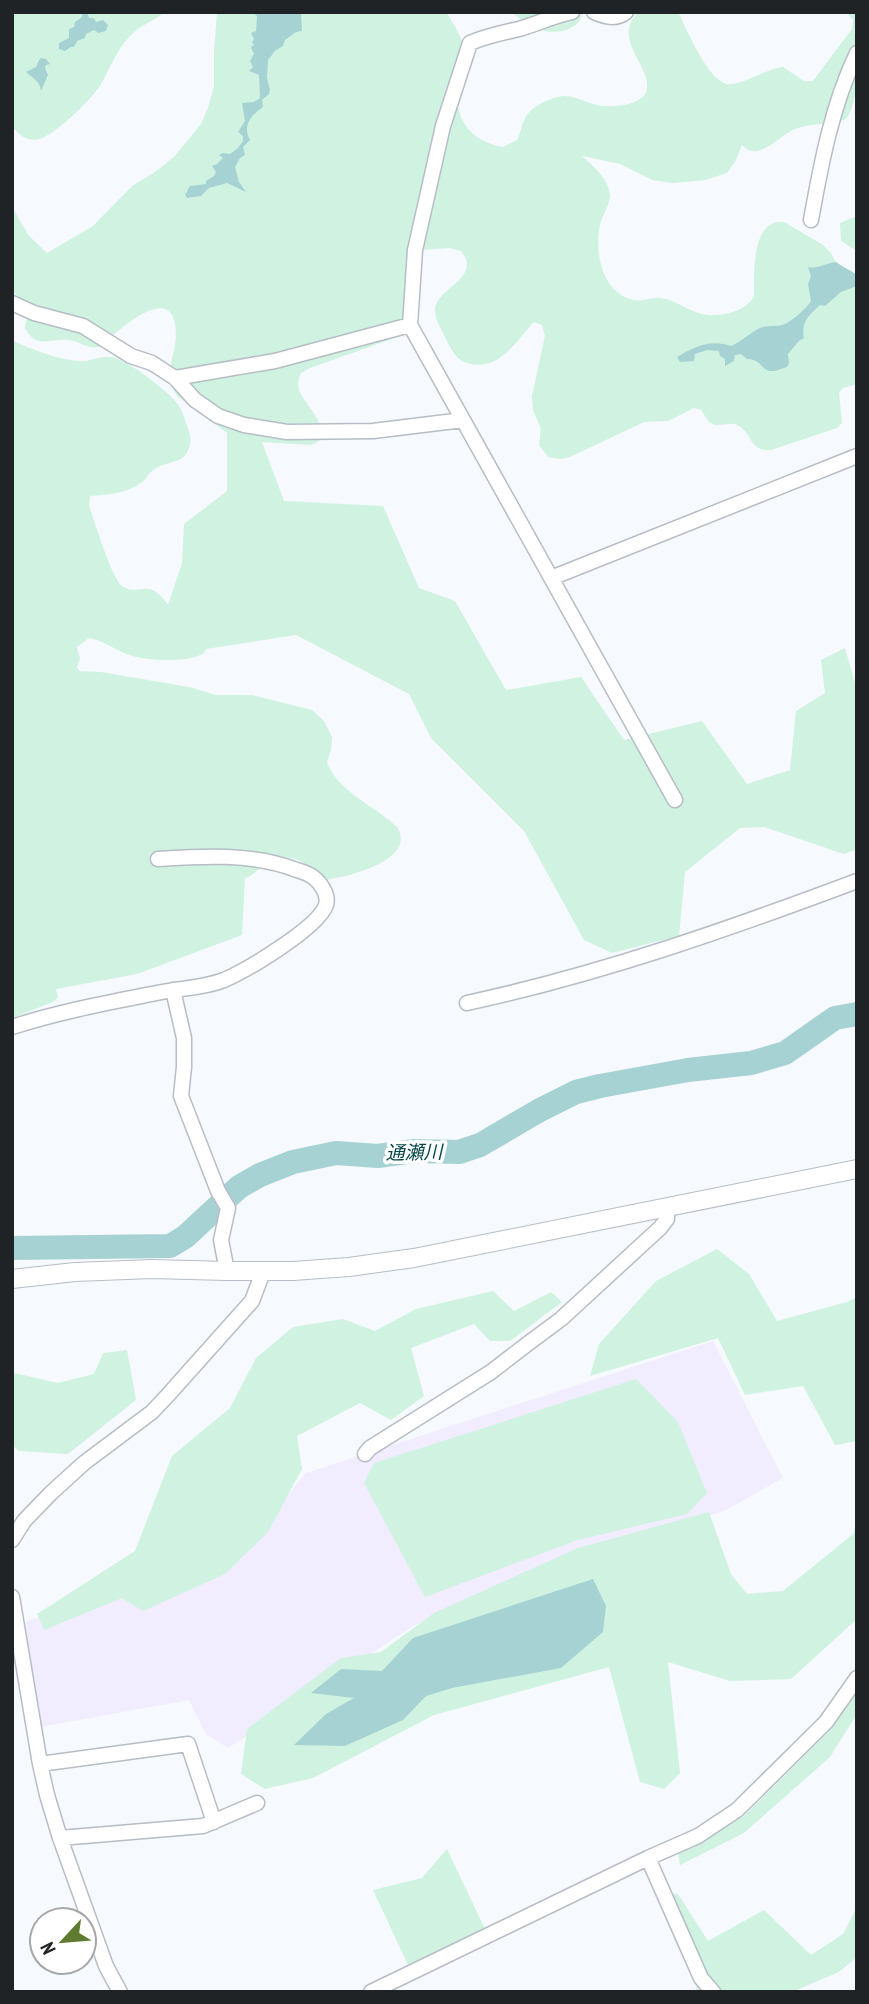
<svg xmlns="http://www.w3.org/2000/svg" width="869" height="2004" font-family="'PT Sans Narrow','Noto Sans JP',sans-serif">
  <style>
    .education { fill: #f1ecfe }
    .green { fill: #cff3e0 }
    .water { fill: #a7d2d3 }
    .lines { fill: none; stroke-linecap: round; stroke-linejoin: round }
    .river { stroke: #a7d2d3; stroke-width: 24 }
    .minor-casing { stroke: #b6bdc6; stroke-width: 17 }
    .tertiary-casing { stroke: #b6bdc6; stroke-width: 20 }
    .minor { stroke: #fff; stroke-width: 14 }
    .tertiary { stroke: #fff; stroke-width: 18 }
    .labels { text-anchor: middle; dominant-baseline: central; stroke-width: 7; stroke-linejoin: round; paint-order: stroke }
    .water-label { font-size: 19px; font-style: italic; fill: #054749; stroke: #fff }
  </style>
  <rect width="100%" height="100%" fill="#f6f9fd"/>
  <path class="education" d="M713 1341 783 1478 724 1511 573 1556 413 1626 228 1748 206 1734 189 1700 40 1727 25 1622 123 1589 254 1536 306 1473Z"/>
  <path class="green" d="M12 12H165C153 22 139 25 129 37 117 50 110 68 101 84 92 99 52 139 35 140 25 140 19 134 12 127Z
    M217 12H446C453 23 464 39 464 52 464 69 455 89 458 106 462 130 480 143 503 147L517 140C521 132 522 122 527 115 534 105 554 96 565 96 575 96 587 103 597 105 609 108 641 106 646 92 654 70 618 46 632 20 634 17 636 13 639 12 648 10 668 12 678 12 687 29 710 87 731 84 748 82 764 70 783 67L804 81H813L852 29 853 20 846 12H857C857 38 862 99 846 119 829 126 807 122 791 131 780 137 769 149 757 151 750 152 746 149 742 145L735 162 727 173 705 180 674 183 652 180 620 164 582 156C593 166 609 179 610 195 610 205 602 215 600 225 594 252 602 294 634 300 644 302 652 297 661 298 677 300 690 313 707 315 722 316 746 312 754 296 754 275 751 218 784 222L823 245 831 253 837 265 803 314 791 326 728 355 796 329 816 298 857 282V384L843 388 839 393 842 423 837 428 771 450C748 452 753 432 737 425 730 422 722 426 715 425L709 422 701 410 694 408 668 421 644 422 570 457 560 459 548 457 539 445 541 429 533 410 532 396 545 336 542 325 534 322C523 333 514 348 501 357 487 368 463 368 453 352 449 346 446 339 443 333 440 327 436 320 435 313 432 288 484 280 461 251L449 248 421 250 409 330 406 334 310 368 301 373C299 378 297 384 299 390 303 403 341 438 310 445L262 442 284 501 383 506 419 588 455 601 506 690 581 677 624 740 702 721 747 784 790 770 796 711 825 693 821 660 845 648 857 690V849L844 854 764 827 740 828 685 872 679 936 612 953 584 940 524 831 431 738 409 694 296 635 206 649 204 653C187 664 143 661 124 653 112 648 102 640 89 638L77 647 80 658 77 667 79 671 101 672 136 678 189 687 216 695H252L312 710 324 721 332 737 331 750 327 762C337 789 365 801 386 818 390 821 396 825 398 829 411 852 376 867 359 872 349 876 338 877 327 880H322C305 861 290 849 264 865 257 870 254 875 245 878L242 935 137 974 56 989 58 997 53 1002 12 1018V340C30 349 64 362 84 361 96 360 102 354 115 358 130 362 171 393 179 406 183 413 186 423 189 431 193 442 189 457 176 461 167 464 159 465 152 471 147 475 146 480 141 483 127 493 107 495 90 496L89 506C95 522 111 577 122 586 139 598 148 575 168 605L182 563 184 524 227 491V433L177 396C162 370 176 358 176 333 174 277 117 332 101 346 87 351 81 341 69 340 51 338 36 350 25 328L27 316 26 306 12 291V207L29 236 47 253 93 226 132 186 155 172 174 157 201 124 208 108 214 86V52Z
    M512 12H583C580 30 557 35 541 30 530 28 520 19 512 12Z
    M857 216V251L841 241 840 223Z
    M717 1249 749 1274 777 1321 847 1302 857 1297V1441L835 1445 803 1386 745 1395 718 1338 590 1376 599 1344 656 1281Z
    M493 1291 514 1311 551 1292 562 1302 510 1341H490L474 1324 411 1348 424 1396 391 1420 360 1403 297 1436 302 1469 268 1532 225 1574 143 1611 122 1598 44 1630 37 1614 135 1551 172 1456 230 1408 256 1358 293 1327 343 1319 375 1331 416 1309Z
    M127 1350 136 1400 68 1454 19 1451 12 1445 14 1373 58 1383 94 1374 103 1353Z
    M636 1379 678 1422 707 1493 687 1514 578 1540 425 1597 364 1483 374 1463Z
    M709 1512 731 1574 747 1594 783 1591 853 1534 857 1520V1619L791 1679 730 1681 668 1662 680 1773 664 1789 640 1782 609 1667 434 1715 313 1778 265 1789 241 1774 247 1729 341 1658 381 1652 434 1613 578 1548Z
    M857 1690V1714L830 1757 744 1833 680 1865 678 1854 744 1816 828 1732Z
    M447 1849 485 1929 408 1965 373 1890 422 1878Z
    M678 1894 708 1941 764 1910 811 1955 843 1934 857 1907V1957L839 1972 792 1992H696L697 1980 658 1895Z"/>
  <path class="water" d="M87 12 89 18H94L96 22 103 20 108 25 106 31 98 33 94 30 86 34 85 38 77 41 74 47H71L65 51 59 49V43L69 38V29L74 27 75 22 81 18 83 13Z
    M252 12H301L302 31 296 32 285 40 283 46 275 51 268 60 267 78 270 90 269 94 262 100 263 107C251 115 242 126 250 140L243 147 245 155 240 158 235 167 239 182 246 192 227 183 209 188 201 196 187 198 185 195 190 186 206 184V181L214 176 216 172 212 166 217 164 223 158 219 155 223 153 230 154 238 148 243 141V136L238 132 245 121 242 103 254 102 260 98 259 75 249 71 253 67 250 61 254 54 251 47 254 45 252 42 254 39 251 33 256 31 257 16Z
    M41 58 46 59 50 64 46 65 45 68 48 75 41 91C41 83 32 77 26 72L36 67 39 60Z
    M836 262C843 267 850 270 857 275V286L841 292 825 306 820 305C808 316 801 322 804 338L799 341 788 354 789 363 787 367C783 368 779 370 774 371 760 372 763 359 747 359L741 354 735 355 734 361 725 366V359L720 356 719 351 707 350 695 354 694 361 680 362 677 357C695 346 711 339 731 346 741 342 751 332 760 328 767 325 775 327 782 325 790 323 807 308 811 301L808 284 811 276 808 267C818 269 826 263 836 262Z
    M593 1579 606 1606 603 1632 561 1668 452 1688 426 1696 403 1720 345 1746 294 1745 326 1714 354 1698 311 1693 341 1669 382 1671 413 1638Z"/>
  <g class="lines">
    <path class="river" d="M12 1248 170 1246 185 1237 239 1187 260 1175 293 1162 336 1153 378 1156 414 1151 459 1152 480 1145 540 1110 576 1092 600 1086 688 1070 751 1063 785 1053 835 1018 857 1014"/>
    <g class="minor-casing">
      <path id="minor" d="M572 12C553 16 537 24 519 29 502 33 486 36 470 43L443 126 415 250 410 325 675 800
        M594 12C605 17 616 20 626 12
        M811 220C821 164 832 105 857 53
        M12 303 34 313 83 326 131 356 152 363 175 378 195 400 218 416 244 425 287 432 373 431 463 420
        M175 378 275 361 410 325
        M551 578 857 456
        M173 990 184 1038V1067L181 1096 218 1191 228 1208 221 1240 227 1271
        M467 1003C601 974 729 929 857 881
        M12 1027C61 1011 112 1002 162 992 183 988 204 988 224 980 247 970 318 928 326 905 329 895 321 883 313 877 308 873 300 871 294 869 251 853 203 856 158 859
        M365 1454 370 1448 491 1372 526 1345 561 1319 660 1228 667 1219V1207
        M12 1540 24 1521 51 1493 84 1463 152 1412 168 1395 252 1301 263 1272
        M12 1597 40 1764 47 1795 60 1838 106 1966 120 1992
        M40 1764 188 1744 214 1822
        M60 1838 203 1826 257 1803
        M648 1858 701 1978 713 1992
        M371 1992 648 1858 698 1836 737 1810 826 1722 857 1678"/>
    </g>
    <g class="tertiary-casing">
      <path id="tertiary" d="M12 1279 75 1272 152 1269 227 1271H293L349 1267 414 1258 857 1169"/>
    </g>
    <use href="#minor" class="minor"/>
    <use href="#tertiary" class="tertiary"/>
  </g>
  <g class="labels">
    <g class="water-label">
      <text transform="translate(414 1152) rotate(-1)">通瀬川</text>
    </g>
  </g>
  <rect width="869" height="2004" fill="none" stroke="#202326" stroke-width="28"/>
  <g transform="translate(63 1941) rotate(244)"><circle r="33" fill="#ffffff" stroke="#a6a7a8" stroke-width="2"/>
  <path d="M0-5L12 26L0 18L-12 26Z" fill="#5e7b31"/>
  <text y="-10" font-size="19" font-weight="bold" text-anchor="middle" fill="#202326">N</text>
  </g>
</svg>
